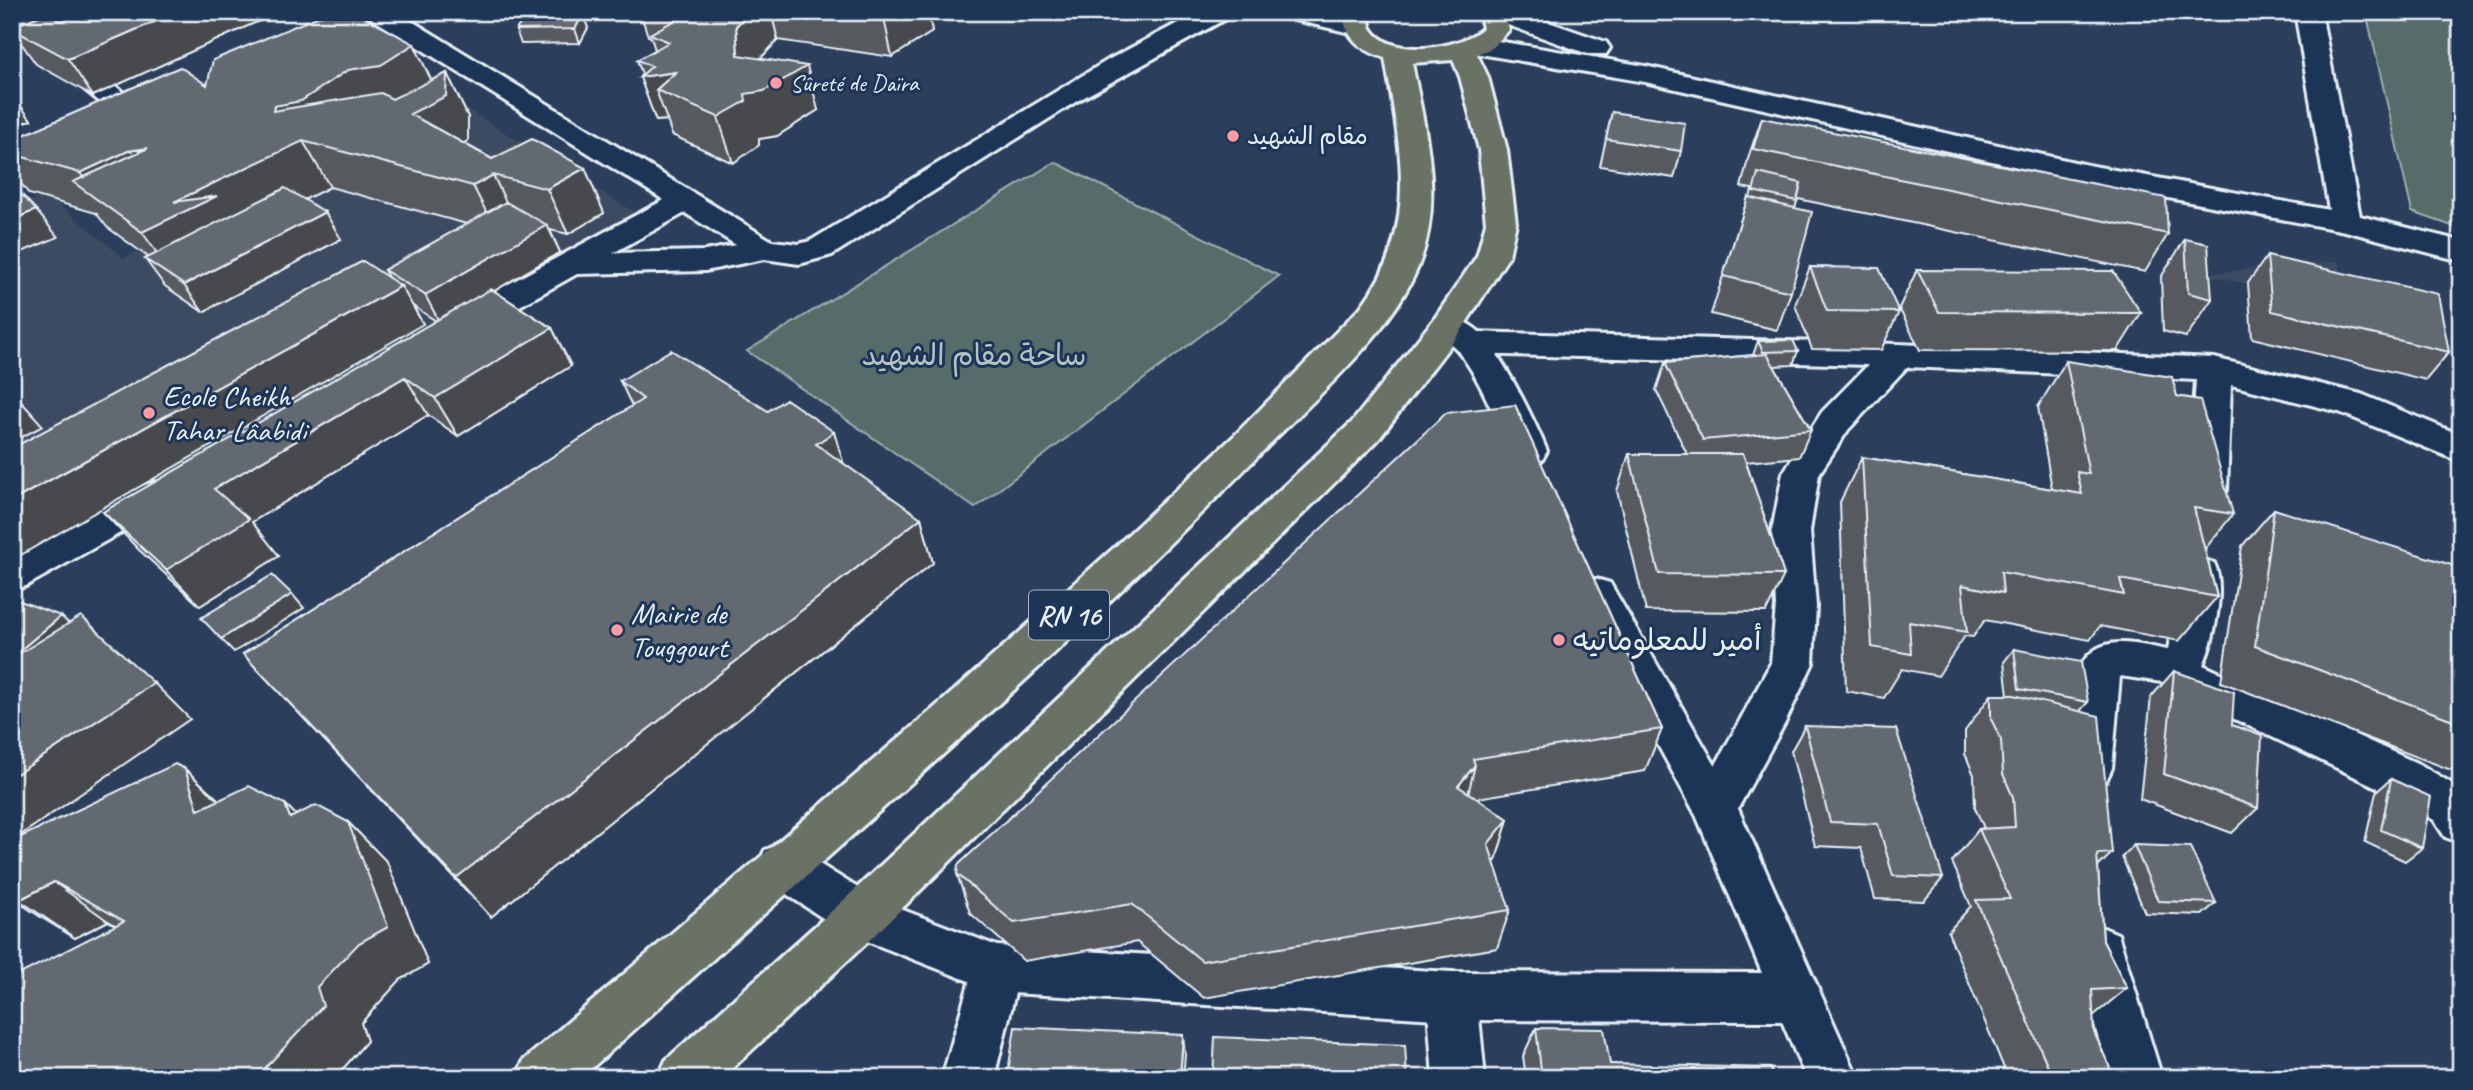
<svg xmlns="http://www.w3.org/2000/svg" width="2473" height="1090" font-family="Caveat,'Playpen Sans Arabic',sans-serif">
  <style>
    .built { fill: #3c4c62 }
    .green { fill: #566c68; stroke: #9faeb0; stroke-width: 2 }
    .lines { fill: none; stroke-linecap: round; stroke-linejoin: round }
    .minor-casing { stroke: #e8f1f8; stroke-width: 6 }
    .tertiary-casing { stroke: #e8f1f8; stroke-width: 6 }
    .secondary-casing { stroke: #e8f1f8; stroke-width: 6 }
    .primary-casing { stroke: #e8f1f8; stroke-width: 6 }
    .minor { fill: #1d3557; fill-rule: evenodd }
    .tertiary { fill: #1d3557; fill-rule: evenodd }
    .secondary { fill: #1d3557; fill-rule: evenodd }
    .primary { fill: #6b7165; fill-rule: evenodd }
    .wall { fill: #565a5f; stroke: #e8f1f8; stroke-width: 2 }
    .shaded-wall { fill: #464a4e; stroke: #e8f1f8; stroke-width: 2 }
    .building { fill: #64696f; stroke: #e8f1f8; stroke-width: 2 }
    .poi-dot { fill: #ff9aa2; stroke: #1d3557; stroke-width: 2.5 }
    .labels { text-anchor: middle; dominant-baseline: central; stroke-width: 6; stroke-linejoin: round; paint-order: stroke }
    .far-poi-label { font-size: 24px; fill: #e8f1f8; stroke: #1d3557; text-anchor: start }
    .shield { fill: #1d3557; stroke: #abb9c8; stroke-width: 2 }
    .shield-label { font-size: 28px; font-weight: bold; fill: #e8f1f8 }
    .park-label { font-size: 30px; fill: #b5c2c6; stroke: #1d3557 }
    .poi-label { font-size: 30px; fill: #e8f1f8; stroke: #1d3557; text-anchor: start }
  </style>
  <rect width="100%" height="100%" fill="#2b3f5c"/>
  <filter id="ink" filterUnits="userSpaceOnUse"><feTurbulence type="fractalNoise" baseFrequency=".0143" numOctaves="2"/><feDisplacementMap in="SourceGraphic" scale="14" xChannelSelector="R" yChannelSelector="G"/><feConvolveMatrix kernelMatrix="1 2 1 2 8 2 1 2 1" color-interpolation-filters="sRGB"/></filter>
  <g filter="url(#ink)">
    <path class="built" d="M452 100 637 214 12 568V209L46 194 124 258Z
      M2339 261 2347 305 2202 274Z"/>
    <path class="green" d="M2366 12H2461V229L2412 212Z
      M1055 162 1279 276 975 508 747 351Z"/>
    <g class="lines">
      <g class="minor-casing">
        <path id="minor" d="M85 12H122L118 17 80 31 64 44 145 110 149 116 145 122 135 124 125 122 48 60 38 44C43 25 68 18 85 12Z
          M397 12 772 241 799 244 810 241 1108 60 1199 12H1233L1229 17 1077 101 832 255 799 264 764 259 705 271 577 274 473 332 461 335 449 332 444 324 449 316 664 200 371 18 367 13ZM685 213 736 245 705 251 613 253Z
          M1471 332 1898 344 2214 358 2361 394 2461 435V462L2339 412 2231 385 2227 490 2221 500 2208 504 2195 500 2189 490 2196 380 1907 367 1848 430 1819 474 1810 531 1816 606 1813 663 1786 721 1731 821 1715 827 1699 821 1693 807 1771 663 1776 606 1772 531 1783 473 1822 412 1868 365 1471 354 1459 351 1454 343 1459 335Z
          M155 482 168 486 174 496 168 506 26 586 12 590V557L142 486Z
          M2200 559 2214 563C2226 586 2214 642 2203 665L2421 765 2461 789V843L2445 837 2434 820 2389 793 2172 689 2169 683 2120 676 2112 768 2106 781 2090 787 2074 781 2068 768 2079 669C2098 631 2134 644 2168 650L2180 574 2186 563Z
          M2101 927 2118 934 2162 1078H2110L2080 973 2077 950 2084 934Z
          M997 946 1014 952 1021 969 994 1078H942L973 969 980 952Z
          M1452 972 1470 979 1477 996 1485 1078H1433L1427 996 1434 979Z"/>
      </g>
      <g class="tertiary-casing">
        <path id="tertiary" d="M1482 12H1520L1606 42 1610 48 1606 54H1588L1486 17Z
          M2295 12H2321L2360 216 2461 241V261L2345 231 2088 183 1645 82 1480 54 1471 52 1467 46 1471 40 1480 38 1645 66 2088 165 2329 210Z
          M1447 315C1460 319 1475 326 1484 337 1507 365 1533 417 1547 451L1542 460 1529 464 1516 460C1496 425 1484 384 1459 352 1451 341 1438 338 1430 326L1435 318Z
          M1596 579 1610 583 1731 793 1858 1078H1806L1782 1021 1452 1020 997 992 844 932 765 880 758 865 765 850 781 844 797 850 877 900 997 946 1452 972 1762 973 1696 815 1576 594 1582 583Z"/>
      </g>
      <g class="secondary-casing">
        <path id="secondary" d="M1278 12H1327L1364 21 1368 26 1364 31 1355 34 1282 17Z"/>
      </g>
      <g class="primary-casing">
        <path id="primary" d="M1342 12H1368C1369 17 1369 24 1371 28 1390 60 1460 49 1483 28L1479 12H1505L1509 30 1492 48 1477 54 1488 77 1507 150 1516 223 1509 256 1459 334 1378 440 878 932 722 1078H658L666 1060 844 900 1352 422 1435 318 1477 256 1486 223 1479 150 1460 77 1453 60 1412 63C1425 130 1445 201 1418 267 1389 337 1310 402 1258 456 1043 675 807 872 581 1078H516L524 1060 948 696 1115 547 1233 437 1360 308C1421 228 1400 149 1385 58 1360 50 1346 38 1342 12Z"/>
      </g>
      <use href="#minor" class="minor"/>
      <use href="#tertiary" class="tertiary"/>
      <use href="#secondary" class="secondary"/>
      <use href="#primary" class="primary"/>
    </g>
    <path class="wall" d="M12 12H293L276 19 270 16 93 96 36 64 14 33 12 34Z
      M640 12H930L929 14 932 32 892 57 778 40 760 59 818 110 777 136 759 139V145L733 163 672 135 667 120 656 121 640 77 642 74 637 60 655 50 651 37 648 36Z
      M583 14 588 28 580 43 521 44 516 30Z
      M447 73 468 117V141L463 143 492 159 585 168 604 213 568 234 550 230 560 252 494 291 552 328 571 366 458 436 428 415 252 522 279 556 200 606 138 549 103 512 436 321 413 306 423 324 388 277 384 270 467 224 330 187 304 199 341 239 203 312 165 286 145 259 148 257 107 227 96 213 29 194 12 172V140L207 85 432 80Z
      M12 94 31 120 19 124 12 120Z
      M1612 112 1681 151 1674 178 1600 166Z
      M1762 118 2168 234 2145 272 1798 199 1795 208 1791 292 1777 330 1711 314 1748 197 1750 198 1752 189 1741 187 1749 155Z
      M2185 239 2212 299 2186 337 2163 331 2161 277Z
      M2267 256 2449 352 2426 380 2252 338 2248 283Z
      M1810 267 1899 312 1881 350 1812 349 1795 305Z
      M1917 270 2141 313 2117 351 1920 350 1899 308Z
      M1758 341 1798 351 1793 365 1774 366 1811 430 1799 457 1746 462 1784 575 1766 612 1646 611 1617 491 1629 454H1687L1656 390 1665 363 1753 355Z
      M2066 361 2177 396 2233 514 2205 549 2217 597 2179 641 2100 626 2090 640 1985 620 1973 637 1965 636 1938 676 1902 669 1884 698 1846 691 1840 502 1862 457 2052 489 2038 407Z
      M620 381 921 518 933 563 491 917 243 654 632 406Z
      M1515 405 1662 729 1645 771 1477 798 1508 819 1496 860 1494 863 1510 910 1497 948 1204 998 1137 942 1024 961 970 913 957 874Z
      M2274 509 2461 574V763L2451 770 2221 682 2242 546Z
      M2014 649 2088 702 2080 711 2112 853 2098 867 2103 941 2127 988 2093 1016 2094 1032 2114 1078H2008L1948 932 1971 906 1952 862 1979 829 1984 828 1975 808 1974 775 1965 754V731L1991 695H2008L2004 662Z
      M2174 671 2232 725 2258 808 2232 833 2140 799 2151 697Z
      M1805 726 1943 878 1924 901 1875 899 1861 848 1815 846 1791 751Z
      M185 769 219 800 285 804 296 815 348 822 387 862 428 964 400 980 361 1023 367 1041 335 1078H12L115 925 108 921 75 938 42 918 12 898V841Z
      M2391 779 2422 848 2405 861 2365 842 2376 792Z
      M2134 845 2216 903 2202 915 2145 913 2122 857Z
      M1536 1028 1610 1064 1773 1078H1526L1523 1056Z"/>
    <path class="shaded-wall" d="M12 12H34L42 23 12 29Z
      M40 12H105L54 32Z
      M177 12H268L270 16 93 96 68 59Z
      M272 12H293L276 19Z
      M750 12H771L778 40 749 70 807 66 818 110 777 136 759 139V145L733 163 718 117 738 55 736 26Z
      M884 12H930L929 14 932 32 892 57 883 13Z
      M583 14 588 28 580 43 575 29Z
      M414 44 435 88 303 141 330 187 241 231 175 278 142 232 273 111 274 106 348 70Z
      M676 72 656 90 667 120 656 121 640 77Z
      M447 73 468 117V141L433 159 410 114Z
      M12 94 31 120 19 124 12 115Z
      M148 148 102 203 80 173 128 151Z
      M585 168 604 213 568 234 547 189Z
      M493 175 515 221 496 231 473 186Z
      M36 210 58 237 12 256V220Z
      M325 212 341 239 203 312 184 285Z
      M547 225 560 252 440 323 425 295Z
      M401 286 423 324 12 560V501Z
      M552 328 571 366 458 436 435 398Z
      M405 377 428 415 252 522 279 556 200 606 166 570 214 489Z
      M18 398 43 426 12 442V402Z
      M834 432 848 478 816 444Z
      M921 518 933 563 491 917 456 878Z
      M292 594 304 608 234 652 221 639Z
      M61 616 88 642 12 708V657Z
      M154 683 190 719 12 841V777Z
      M1475 765 1465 807 1458 786Z
      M185 769 230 811 198 810Z
      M285 804 326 845 290 818Z
      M1508 819 1496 860 1476 884 1488 844Z
      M348 822 387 862 428 964 400 980 361 1023 367 1041 335 1078H256L317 987Z
      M54 882 108 921 75 938 19 900Z
      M1183 1035 1185 1055 1183 1078H1180Z"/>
    <path class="building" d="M82 12H177L68 59 12 29V27L46 13 61 21Z
      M329 12H355L414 44 381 65 348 70 301 101 274 106 273 111 381 93 392 99 447 73 446 96 410 114 492 159 532 139 585 168 547 189 493 175 473 186 303 141 174 202 217 196 142 232 73 182 148 148 128 151 80 173 12 154V140L180 67 207 85 213 60Z
      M682 12H750L736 26 738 55 807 66 764 91 745 94 746 101 718 117 656 90 676 72 640 77 652 66 637 60 669 42 650 34 686 14Z
      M583 14 575 29 516 30 525 16Z
      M1612 112 1685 123 1681 151 1606 139Z
      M1762 118 2166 198 2168 234 1753 149Z
      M1758 173 1801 183 1797 201 1753 191Z
      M12 185H13L36 210 12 220Z
      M285 188 325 212 184 285 145 259Z
      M1748 197 1812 212 1791 292 1723 276Z
      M506 202 547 225 425 295 384 270Z
      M2185 239 2208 244 2212 299 2188 293Z
      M2267 256 2438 294 2449 352 2272 311Z
      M363 261 401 286 12 501V448Z
      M1810 267 1879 268 1899 312 1827 311Z
      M1917 270 2113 271 2141 313 1939 312Z
      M491 289 552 328 435 398 405 377 214 489 249 519 166 570 103 512Z
      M1793 340 1798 351 1763 352 1758 341Z
      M671 350 768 411 786 399 834 432 816 444 921 518 456 878 243 654 643 399 620 381Z
      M1767 354 1811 430 1703 440 1665 363Z
      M2066 361 2172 377 2177 396 2200 400 2233 514 2194 508 2217 597 2120 579 2124 595 2001 572 2003 593 1962 585 1967 632 1909 622 1911 654 1872 647 1862 457 2082 494 2077 472 2089 474Z
      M12 393 18 398 12 402Z
      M1515 405 1662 729 1473 759 1475 765 1458 786 1508 819 1488 844 1510 910 1202 961 1132 904 1014 923 957 874 958 865 1446 413Z
      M1629 454H1743L1784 575 1659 574Z
      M2274 509 2458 567 2461 577V723L2255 646Z
      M272 575 292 594 221 639 201 618Z
      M12 598 61 616 12 657Z
      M81 616 154 683 12 777V658Z
      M2014 649 2081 662 2088 702 2019 689Z
      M2174 671 2234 692 2232 725 2262 736 2258 808 2164 774Z
      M1991 695H2014L2099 716 2112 853 2097 854 2103 941 2127 988 2092 990 2094 1032 2114 1077 2053 1078 1976 900 2010 899 1979 829 2015 827 2013 797 2003 774 2001 740 1991 719Z
      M1805 726 1896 729 1943 878 1893 876 1878 824 1830 822Z
      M175 764 185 769 198 810 249 786 285 804 290 818 316 805 348 822 388 927 359 943 317 987 323 1006 256 1078H12V978L124 921 54 882 19 900 12 895V841Z
      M2391 779 2431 797 2422 848 2381 830Z
      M2134 845 2190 847 2216 903 2158 901Z
      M1015 1027 1183 1035 1180 1078H1007Z
      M1536 1028 1604 1029 1610 1064 1771 1068 1773 1078H1542Z
      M1215 1037 1405 1045 1407 1078H1213Z"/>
  </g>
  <g class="poi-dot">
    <circle cx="776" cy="83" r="7"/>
    <circle cx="1233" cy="136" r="7"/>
    <circle cx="149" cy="413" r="7"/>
    <circle cx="617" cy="630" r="7"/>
    <circle cx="1559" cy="640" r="7"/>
  </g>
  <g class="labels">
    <g class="far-poi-label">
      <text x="790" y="83">Sûreté de Daïra</text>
      <text x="1247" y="136">مقام الشهيد</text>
    </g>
    <rect class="shield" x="1029" y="590.5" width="80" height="49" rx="5"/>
    <g class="shield-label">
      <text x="1069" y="615">RN 16</text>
    </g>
    <g class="park-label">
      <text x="974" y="355">ساحة مقام الشهيد</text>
    </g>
    <g class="poi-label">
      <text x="163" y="396">Ecole Cheikh<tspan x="163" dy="34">Tahar Lâabidi</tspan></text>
      <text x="631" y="613">Mairie de<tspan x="631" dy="34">Touggourt</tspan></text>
      <text x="1573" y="640">أمیر للمعلوماتیه</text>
    </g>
  </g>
  <rect width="2473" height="1090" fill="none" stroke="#1d3557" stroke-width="42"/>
  <rect x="21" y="21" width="2431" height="1048" fill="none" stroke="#e8f1f8" stroke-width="2.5" filter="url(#ink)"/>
</svg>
